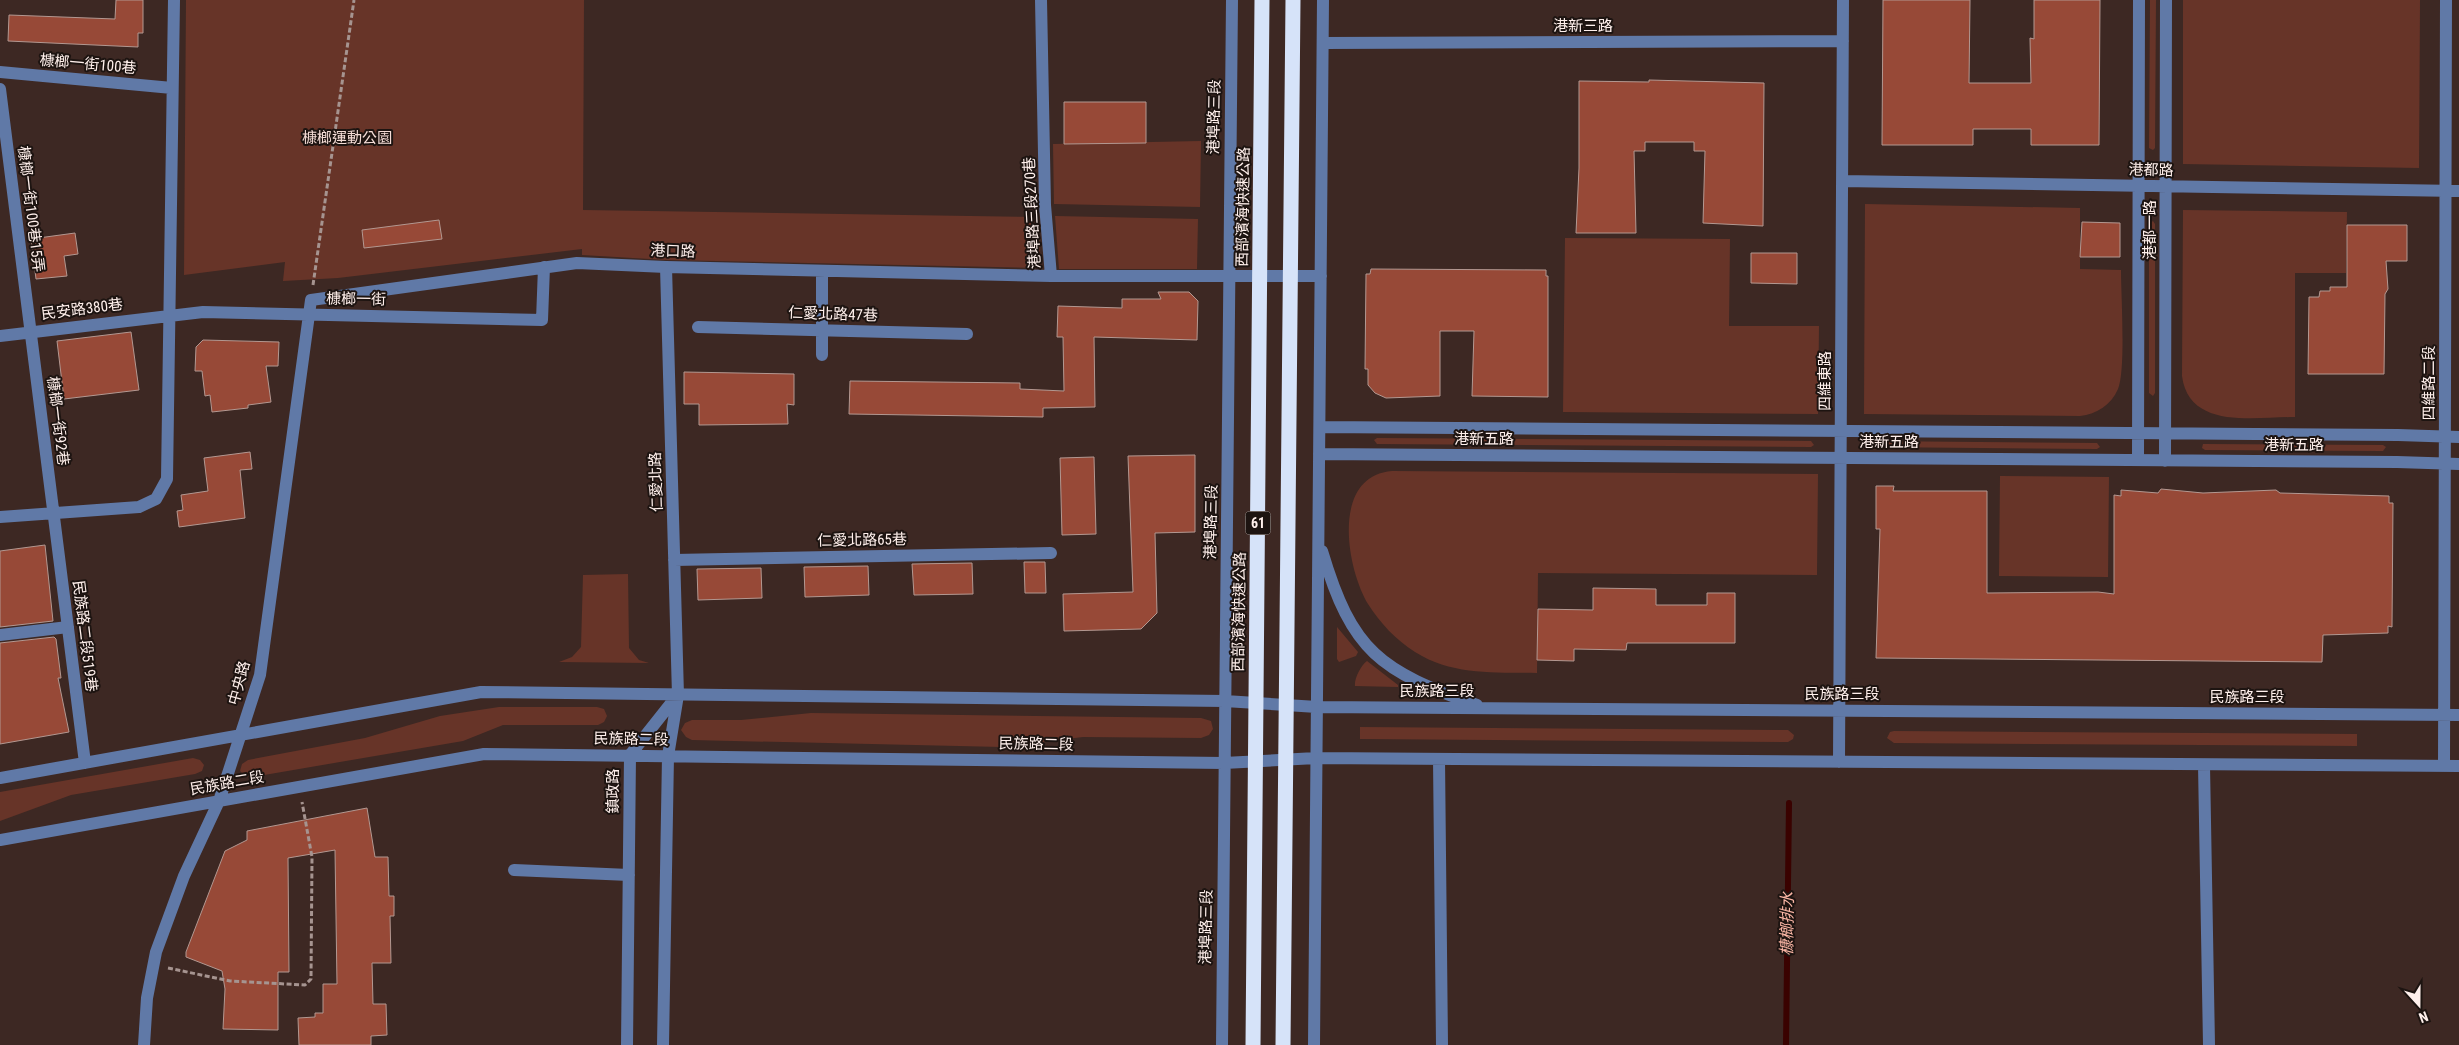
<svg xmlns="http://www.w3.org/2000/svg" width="2459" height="1045" font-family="'Roboto Condensed','Noto Sans TC',sans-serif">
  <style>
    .green { fill: #673428 }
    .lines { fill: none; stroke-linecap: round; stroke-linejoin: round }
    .stream { stroke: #3a0200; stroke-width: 6 }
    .building { fill: #974937; stroke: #b39891 }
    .path { stroke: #a69490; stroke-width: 3; stroke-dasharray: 5 2.5; stroke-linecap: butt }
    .minor { stroke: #6079a7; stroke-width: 12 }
    .highway-bridge { stroke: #d6e3f9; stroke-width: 15 }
    .labels { text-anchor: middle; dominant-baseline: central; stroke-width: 4; stroke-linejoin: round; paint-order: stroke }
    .shield { fill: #1d1411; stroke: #bbaeaa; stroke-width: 1 }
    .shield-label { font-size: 14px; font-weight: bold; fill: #fff0ec }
    .street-label { font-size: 15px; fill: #fff0ec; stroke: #1d1411 }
    .park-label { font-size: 15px; fill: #f4dcd6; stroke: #1d1411 }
    .water-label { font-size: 16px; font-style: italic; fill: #fcb7a6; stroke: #1d1411 }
  </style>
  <rect width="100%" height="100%" fill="#3d2823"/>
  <path class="green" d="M186 0H584L583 210 1038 217 1041 268 667 260 582 255V249L338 278 283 281 285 262 184 275Z
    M2150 0H2156L2155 148 2153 150 2149 148Z
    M2183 0H2420L2419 168 2183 164Z
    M1201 141 1200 207 1054 204 1053 144Z
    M1865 204 2080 208V269L2121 270C2121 295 2126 370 2118 389 2111 405 2097 414 2080 416L1864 414Z
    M2183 210 2347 212 2346 273H2295V417C2255 417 2189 430 2182 376Z
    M1055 216 1198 219 1197 269H1059Z
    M2153 221 2155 224V393L2153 396 2149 393V224Z
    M1565 238 1730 239 1729 326H1819L1818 414 1563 412Z
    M1377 438 1811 441 1814 445 1811 447 1377 444 1374 440Z
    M1869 441 2097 443 2100 447 2097 449 1869 447 1866 445Z
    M2203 444 2383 445 2386 447 2383 451 2205 450 2202 448Z
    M1392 471 1818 474 1817 575 1538 573 1537 673C1495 672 1453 676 1415 652 1396 640 1380 623 1368 604 1346 567 1331 476 1392 471Z
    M2000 476 2109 477 2108 577 1999 576Z
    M628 574 629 648 639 660 649 663 559 662 572 657 581 647 583 575Z
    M1337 627 1358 652 1356 656 1339 662 1337 659Z
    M1367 661 1398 685V687L1355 686C1354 679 1361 665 1367 661Z
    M499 707H597L604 709 607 716 604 722 598 725H503L463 741 252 777H246L240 771 242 764 248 760 365 738 440 716Z
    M811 713 1201 718 1211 721 1213 729 1209 735 1201 738 1083 737 1002 747 692 740 686 737 681 730 685 723 692 720H741Z
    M1360 727 1788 730 1794 735 1793 739 1788 742 1360 739Z
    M1894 731 2357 734V746L1894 743 1887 738 1890 732Z
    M193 758 200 760 204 765 202 771 195 774 71 795 0 821V792Z"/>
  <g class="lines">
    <path class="stream" d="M1786 1045 1789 803"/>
  </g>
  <path class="building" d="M116 0H143V33H138V47L8 41 9 15 115 19Z
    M1883 0H1970L1969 83H2031L2030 38 2034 39V0H2100L2099 145H2031V129H1973V145H1882Z
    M1649 80 1764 83 1763 226 1703 223 1705 151H1694V142H1645V151H1634L1636 233H1576L1579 168V81L1649 82Z
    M1064 102H1146V143L1064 144Z
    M439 220 442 239 364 248 362 230Z
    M2082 222 2120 223V257H2080Z
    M2347 225H2407V261H2386L2388 289 2385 294 2384 374H2308L2309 297H2319L2320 291H2330V287H2347Z
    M75 233 78 254 64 256 67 276 36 279 31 239Z
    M1751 253H1797V284L1751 283Z
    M1371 269 1546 270V276H1548V397L1472 396 1474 331H1440V396L1386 398 1375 393 1368 385V369H1365L1366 274H1370Z
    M1158 292H1189L1198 301 1197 340 1094 337 1095 407 1043 408V417L849 414 850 381 1020 383V389L1064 391 1063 337H1057L1058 306 1122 308V299H1161Z
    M131 332 139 390 64 399 57 341Z
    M203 340 279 342 278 366H266L271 402 248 405V408L212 412 210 395 205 396 202 371H195L196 347Z
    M684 372 794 374V405L787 404 788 424 699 425V404H684Z
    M250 452 252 469 240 470 245 518 179 527 177 511 183 510 181 495 208 491 204 458Z
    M1195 455V532L1155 533 1157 613 1141 629 1064 631 1063 594 1133 592 1128 456Z
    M1094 457 1096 534 1062 535 1060 458Z
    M1876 486H1894L1893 491H1987V593L2098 592 2114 594V495L2121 496V490L2158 493 2161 489 2203 493 2276 490 2280 493 2389 496V503H2393L2392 627 2388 626V633L2323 635 2322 662 1876 658 1880 529H1876Z
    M45 545 53 621 0 627V551Z
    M1024 562H1045L1046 593H1025Z
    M972 563 973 594 914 595 912 564Z
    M868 566 869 595 805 597 804 567Z
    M761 568 762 598 698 600 697 569Z
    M1593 588 1656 589V605H1707V593H1735V643H1627L1626 650 1574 649V661L1537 660 1538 609 1593 610Z
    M54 637 56 639 61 678H58L69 732 0 744V643Z
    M367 808 375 857H388L389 896H394V916H390L391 963H372L373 1004H386L387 1035 371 1036V1045H299L298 1018 315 1017V1013H323V984H337L335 850 288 858 289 972H278V1030L223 1029 225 989 222 971 186 957V952L225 851 247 840V831Z"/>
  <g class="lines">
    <path class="path" d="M313 285 354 0
      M168 968 230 981 305 985 311 979 312 857 302 802"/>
    <path class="minor" d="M1041 0 1045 205 1051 276
      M1323 43 1843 41
      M0 72 172 88
      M0 89 85 763
      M1842 181 2459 191
      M822 271V355
      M698 327 967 334
      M0 336 203 312 542 320 544 267
      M1320 427 2398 435 2459 437
      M1319 454 2397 462 2459 464
      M2138 460 2139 0
      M2165 461 2166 0
      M0 517 139 507 156 499 167 479 174 0
      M1322 551C1352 652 1380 671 1477 705
      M674 560 1051 553
      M0 635 68 627
      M1439 759 1442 1045
      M1839 762 1843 0
      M2204 765 2209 1045
      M2444 766 2446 0
      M0 778 481 692 1225 701 1317 707 2459 715
      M0 840 484 754 1224 763 1316 758 2459 766
      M514 870 629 875
      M144 1045 147 998 156 952 184 876 219 801 260 675 311 300 577 263 666 267 1051 276H1321
      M627 1045 630 755 676 697
      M663 1045 668 756 678 695 666 267
      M1222 1045 1232 0
      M1314 1045 1323 0"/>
    <path class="highway-bridge" d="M1253 1045 1262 0
      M1283 1045 1293 0"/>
  </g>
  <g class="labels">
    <rect class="shield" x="1245.5" y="511.5" width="25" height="23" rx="4"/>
    <g class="shield-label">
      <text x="1258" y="523">61</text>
    </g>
    <g class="street-label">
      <text x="1583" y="26">港新三路</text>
      <text transform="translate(88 64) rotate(5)">槺榔一街100巷</text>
      <text transform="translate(1214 117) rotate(-89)">港埠路三段</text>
      <text transform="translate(2151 170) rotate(1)">港都路</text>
      <text transform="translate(1243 207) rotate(-89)">西部濱海快速公路</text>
      <text transform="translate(31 209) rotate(83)">槺榔一街100巷15弄</text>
      <text transform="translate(1032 213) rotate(-93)">港埠路三段270巷</text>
      <text transform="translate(2150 230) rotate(-90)">港都一路</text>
      <text transform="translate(673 251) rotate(2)">港口路</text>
      <text transform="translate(356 299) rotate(1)">槺榔一街</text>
      <text transform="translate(82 309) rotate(-7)">民安路380巷</text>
      <text transform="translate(833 314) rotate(2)">仁愛北路47巷</text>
      <text transform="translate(1825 381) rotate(-90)">四維東路</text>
      <text transform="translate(2429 383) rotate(-90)">四維路二段</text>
      <text transform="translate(58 421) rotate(83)">槺榔一街92巷</text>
      <text x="1484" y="439">港新五路</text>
      <text x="1889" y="442">港新五路</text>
      <text x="2294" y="445">港新五路</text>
      <text transform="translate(656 482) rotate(-92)">仁愛北路</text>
      <text transform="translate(1211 522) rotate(-89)">港埠路三段</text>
      <text transform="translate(862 540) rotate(-1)">仁愛北路65巷</text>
      <text transform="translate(1239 612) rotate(-89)">西部濱海快速公路</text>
      <text transform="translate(85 636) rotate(83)">民族路二段519巷</text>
      <text transform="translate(239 683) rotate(-75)">中央路</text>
      <text x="1437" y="691">民族路三段</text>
      <text x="1842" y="694">民族路三段</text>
      <text x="2247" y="697">民族路三段</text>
      <text transform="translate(631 739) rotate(1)">民族路二段</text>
      <text transform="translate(1036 744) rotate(1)">民族路二段</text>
      <text transform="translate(227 783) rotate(-10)">民族路二段</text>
      <text transform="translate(613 791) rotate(-90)">鎮政路</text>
      <text transform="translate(1206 927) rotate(-89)">港埠路三段</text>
    </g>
    <g class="park-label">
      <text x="347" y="138">槺榔運動公園</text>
    </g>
    <g class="water-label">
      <text transform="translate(1787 924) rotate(-89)">槺榔排水</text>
    </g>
  </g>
  <g transform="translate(2419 1005) rotate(159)" stroke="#1d1411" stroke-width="4" paint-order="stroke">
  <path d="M0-4L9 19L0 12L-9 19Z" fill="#fff0ec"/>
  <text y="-8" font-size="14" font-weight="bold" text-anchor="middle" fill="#fff0ec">N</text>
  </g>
</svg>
